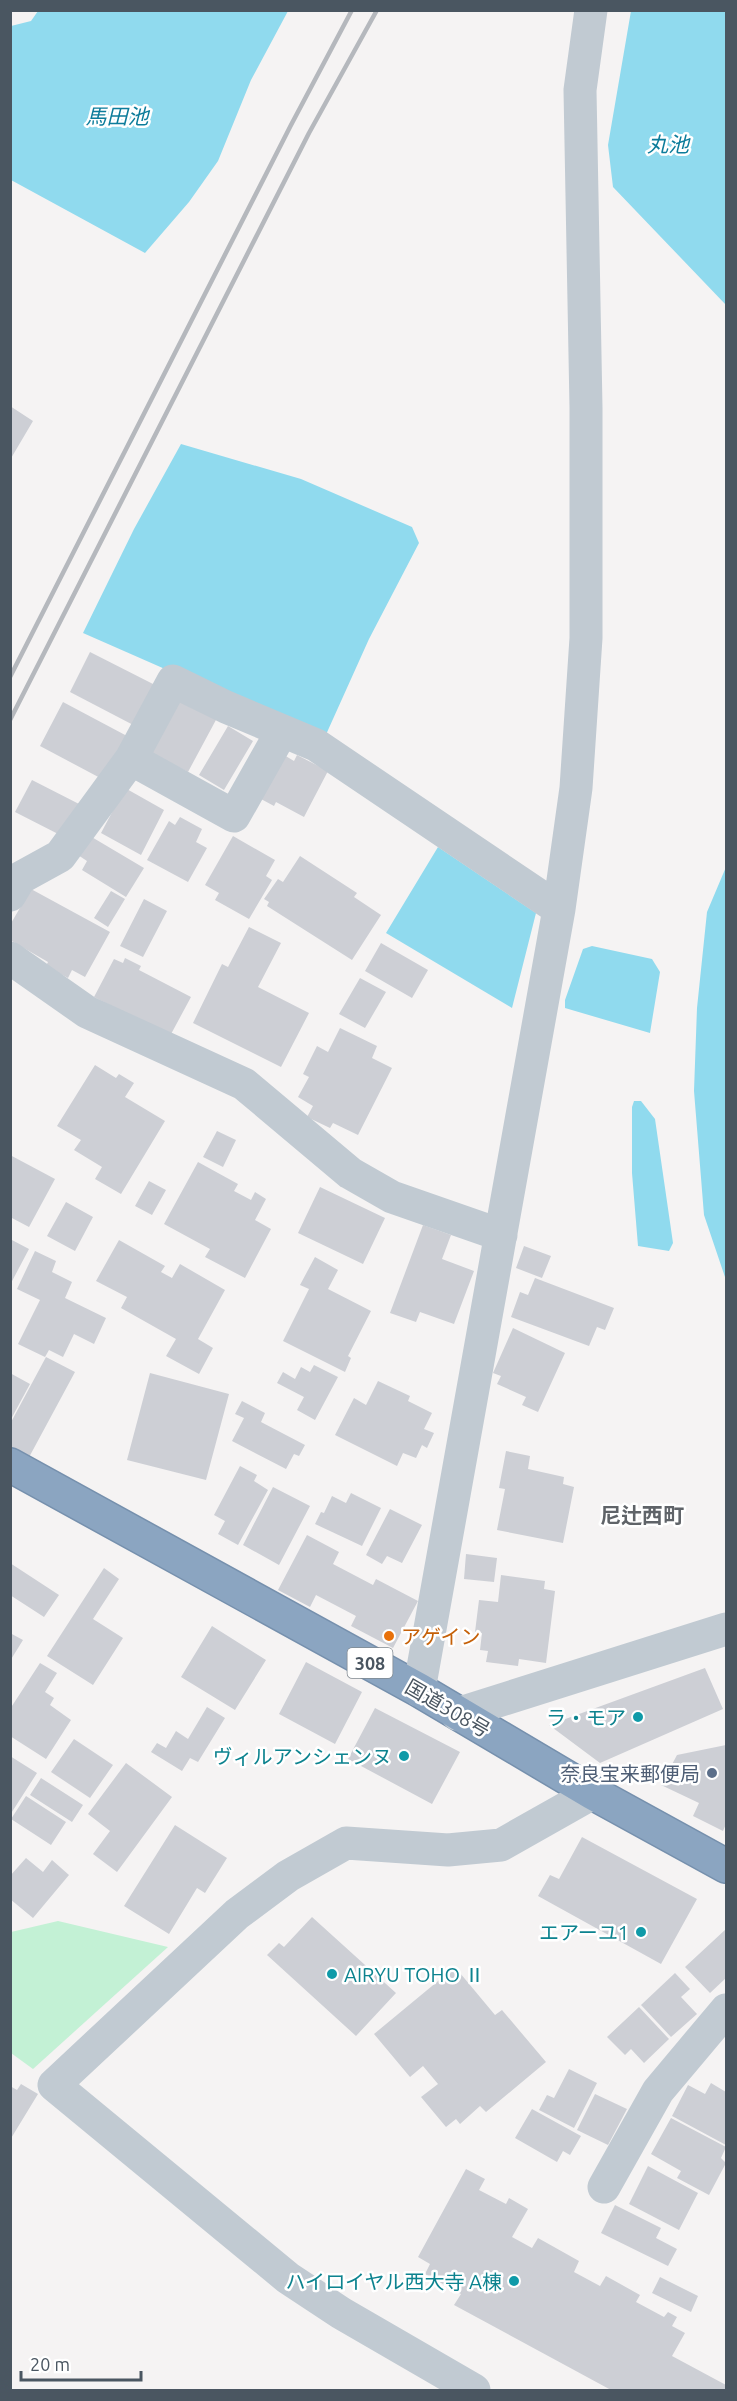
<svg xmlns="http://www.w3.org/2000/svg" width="737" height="2401" font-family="Ubuntu,'Noto Sans JP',sans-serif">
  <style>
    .green { fill: #c3f1d5 }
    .water { fill: #90daee }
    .building { fill: #cdcfd5 }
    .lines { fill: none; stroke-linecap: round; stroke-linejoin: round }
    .highway-casing { stroke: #7690ad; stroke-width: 36 }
    .minor { stroke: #c1cad2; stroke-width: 33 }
    .highway { stroke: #8ba5c1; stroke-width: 33 }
    .rail { stroke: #b5b8bd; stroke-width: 4.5 }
    .food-dot { fill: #e8710a; stroke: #fff; stroke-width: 2 }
    .culture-dot { fill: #0f9aa8; stroke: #fff; stroke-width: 2 }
    .service-dot { fill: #5c6f8a; stroke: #fff; stroke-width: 2 }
    .labels { text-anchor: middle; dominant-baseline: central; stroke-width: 5; stroke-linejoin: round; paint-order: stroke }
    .shield { fill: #fff; stroke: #808990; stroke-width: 1.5 }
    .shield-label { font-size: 18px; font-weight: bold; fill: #4a5661 }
    .food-label { font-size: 20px; fill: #c56008; stroke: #fff; text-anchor: start }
    .street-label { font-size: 20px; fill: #4a5661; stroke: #fff }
    .culture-label { font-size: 20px; fill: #0d838f; stroke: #fff; text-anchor: end }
    .service-label { font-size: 20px; fill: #4e5e75; stroke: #fff; text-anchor: end }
    .water-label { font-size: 21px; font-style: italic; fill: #0c7c9b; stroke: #fff }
    .neighbourhood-label { font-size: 21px; font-weight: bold; fill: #5f6368; stroke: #fff }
  </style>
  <rect width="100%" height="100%" fill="#f5f3f3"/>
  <path class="green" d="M58 1921 168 1947 33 2069 11 2053V1932Z"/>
  <path class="water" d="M38 11H288L251 80 218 161 189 202 145 253 11 180V26L31 21Z
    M631 11H726V305L613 187 608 145Z
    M181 444 301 479 412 527 419 543 369 639 324 739 83 633 134 529Z
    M438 847 536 913 512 1008 386 933Z
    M726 867V1280L704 1215 694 1091 697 1008 707 912Z
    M592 946 652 959 660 972 650 1033 565 1008V1000L583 949Z
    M634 1101H641L655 1119 673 1243 669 1251 638 1246 632 1173V1107Z"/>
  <path class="building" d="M10 406 33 421 10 460Z
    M90 652 155 685 139 728 70 692Z
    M178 698 217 718 188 772 149 752Z
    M63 702 127 736 104 780 40 746Z
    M228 726 253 741 224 790 199 775Z
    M284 755 294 761 297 755 328 771 304 817 276 802 274 806 261 799Z
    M32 780 81 805 64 837 15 812Z
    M125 788 164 810 141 855 101 833Z
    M180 817 202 829 196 842 207 848 188 882 147 860 169 821 175 825Z
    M90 836 144 868 126 897 82 870 87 861 78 855Z
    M233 836 275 860 266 876 272 880 249 919 215 900 219 893 205 885Z
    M300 856 357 893 354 897 381 915 352 960 267 906 269 902 264 899 278 879 283 882Z
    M31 889 110 932 85 977 72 970 68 978 46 966 48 962 10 940V925Z
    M111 891 125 899 108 927 94 918Z
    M144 899 167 911 143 957 120 946Z
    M249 927 281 943 258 987 309 1013 281 1067 193 1023 222 964 228 967Z
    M381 943 428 970 412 998 365 971Z
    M125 958 141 966 139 970 191 997 170 1036 94 997 114 959 123 963Z
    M360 978 386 992 365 1028 339 1014Z
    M340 1028 377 1046 372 1058 392 1068 358 1135 333 1123 330 1128 307 1117 313 1106 298 1097 309 1077 303 1074 317 1046 328 1052Z
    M95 1065 116 1078 119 1074 134 1083 125 1097 165 1121 121 1194 95 1179 102 1167 74 1150 81 1140 57 1126Z
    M217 1131 236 1140 223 1167 203 1157Z
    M10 1155 55 1179 29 1227 10 1217Z
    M198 1162 238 1184 234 1191 251 1200 255 1192 266 1199 255 1220 271 1229 245 1278 205 1257 210 1249 164 1224Z
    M149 1181 166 1190 152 1215 135 1206Z
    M320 1187 385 1218 363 1264 298 1233Z
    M66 1202 93 1217 75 1251 47 1236Z
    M423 1225 451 1235 442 1259 474 1271 454 1324 420 1312 416 1322 390 1313Z
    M10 1239 29 1249 10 1285Z
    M119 1240 165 1266 161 1272 172 1278 180 1264 225 1290 198 1339 213 1348 199 1374 166 1356 176 1339 121 1308 127 1297 96 1281Z
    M524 1246 551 1256 542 1278 516 1268Z
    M35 1251 56 1261 52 1272 72 1282 65 1298 106 1318 94 1344 74 1334 63 1357 49 1350 45 1357 18 1344 40 1300 17 1289Z
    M315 1257 338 1270 328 1289 371 1311 348 1356 351 1358 345 1372 283 1341 309 1289 300 1285Z
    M535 1278 614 1308 605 1330 597 1327 589 1346 511 1317 520 1292 528 1295Z
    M513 1328 565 1353 538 1412 522 1405 526 1397 497 1384 501 1376 493 1373Z
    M46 1357 75 1372 27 1461 10 1452V1424Z
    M314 1365 338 1377 315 1420 297 1410 304 1397 277 1383 283 1372 295 1379 301 1367 310 1372Z
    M10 1373 30 1384 10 1421Z
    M150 1373 229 1394 206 1480 127 1460Z
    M378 1381 410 1396 408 1401 432 1413 424 1429 434 1433 427 1448 422 1445 416 1458 403 1453 397 1466 335 1435 354 1398 366 1405Z
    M242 1401 265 1413 261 1422 305 1445 299 1456 294 1454 286 1469 232 1441 244 1418 235 1414Z
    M506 1451 530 1456 528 1469 564 1477 563 1484 574 1487 563 1543 497 1530 505 1489 499 1488Z
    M240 1466 257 1475 254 1481 268 1490 238 1545 218 1534 225 1521 214 1515Z
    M273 1487 310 1506 279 1565 243 1545Z
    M351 1493 381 1508 362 1546 315 1524 321 1512 324 1513 332 1496 346 1503Z
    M390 1509 422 1525 402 1563 387 1556 382 1564 366 1555Z
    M307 1535 339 1552 333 1564 373 1585 376 1579 418 1601 393 1648 351 1626 356 1616 316 1595 310 1607 278 1590Z
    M466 1554 497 1558 494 1582 464 1579Z
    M10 1563 59 1595 44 1617 10 1595Z
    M104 1568 119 1579 93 1619 123 1638 93 1685 47 1656Z
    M501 1575 545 1581 544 1589 555 1591 546 1663 519 1659 518 1666 486 1662 488 1651 480 1650 482 1633 475 1632 479 1600 498 1602Z
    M212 1626 266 1660 235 1710 181 1677Z
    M10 1633 23 1640 10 1661Z
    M306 1662 362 1692 335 1744 279 1714Z
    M40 1663 57 1673 45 1692 54 1698 50 1705 71 1720 46 1759 10 1736V1709Z
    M705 1668 723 1709 600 1763 549 1725Z
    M207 1707 225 1718 198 1762 190 1758 182 1771 151 1752 157 1743 166 1748 176 1731 188 1739Z
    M375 1708 460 1752 432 1804 348 1759Z
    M74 1739 113 1765 90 1798 51 1772Z
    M726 1745V1824L723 1831 693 1816 699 1803 661 1785 677 1755Z
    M10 1756 37 1773 10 1815Z
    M126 1763 172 1797 117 1872 93 1854 110 1831 88 1814Z
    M41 1778 83 1805 72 1822 30 1795Z
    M26 1796 66 1822 51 1845 11 1819Z
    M175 1825 227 1858 205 1893 197 1888 169 1934 124 1906Z
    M582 1837 697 1899 661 1964 538 1896 550 1875 559 1879Z
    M26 1858 43 1872 52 1860 69 1875 33 1918 10 1899V1876Z
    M312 1917 396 1993 356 2036 267 1955 279 1943 284 1947Z
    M726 1929V1978L710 1993 685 1967Z
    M455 1967 495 2015 502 2010 546 2062 486 2112 480 2106 460 2124 456 2119 446 2127 421 2097 438 2084 423 2066 410 2077 374 2034Z
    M675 1973 690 1989 681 1997 697 2014 671 2037 641 2005Z
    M639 2007 669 2039 644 2063 631 2049 625 2055 607 2037Z
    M569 2069 597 2083 574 2128 539 2110 547 2095 554 2098Z
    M711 2083 726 2092V2145L672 2116 688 2085 705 2094Z
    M21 2084 38 2094 10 2140V2086L17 2090Z
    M595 2094 627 2109 608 2145 577 2130Z
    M532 2109 581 2136 570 2155 563 2151 557 2162 515 2138Z
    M671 2118 726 2147 721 2158 726 2163 709 2195 677 2178 681 2171 651 2154Z
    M648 2166 698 2193 679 2230 629 2204Z
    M466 2169 485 2179 479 2190 506 2204 509 2198 528 2209 512 2237 532 2248 538 2238 579 2261 574 2272 600 2286 606 2276 640 2295 636 2302 664 2317 668 2312 677 2317 672 2326 685 2333 672 2356 726 2385V2390H611L454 2305 461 2294 425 2274 430 2264 418 2257Z
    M615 2205 661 2228 656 2238 677 2249 668 2266 601 2233Z
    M660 2277 698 2296 691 2312 652 2293Z"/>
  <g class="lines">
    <g class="highway-casing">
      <path id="highway" d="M10 1465 419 1690 593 1793 726 1866"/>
    </g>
    <path class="minor" d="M131 759 234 816 282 731
      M10 895 20 878 60 856 131 759 173 681 226 707 316 745 559 909
      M10 958 87 1012 244 1084 350 1173 392 1197 501 1235
      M419 1690 559 909 576 788 586 638V408L580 90 591 10
      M457 1714 726 1629
      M604 2187 658 2091 726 2010
      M474 2390 341 2313 288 2278 54 2085 237 1914 288 1876 346 1843 448 1850 501 1845 593 1793"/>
    <use href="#highway" class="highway"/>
    <path class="rail" d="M10 677 291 125 352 10
      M10 720 309 133 377 10"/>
  </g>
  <circle class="food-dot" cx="389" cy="1636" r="6"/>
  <g class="culture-dot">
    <circle cx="638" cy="1717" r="6"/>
    <circle cx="404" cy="1756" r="6"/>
    <circle cx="641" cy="1932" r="6"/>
    <circle cx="332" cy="1974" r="6"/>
    <circle cx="514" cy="2281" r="6"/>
  </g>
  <circle class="service-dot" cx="712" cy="1773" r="6"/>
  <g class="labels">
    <rect class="shield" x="347.5" y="1648" width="45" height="30" rx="4.5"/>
    <g class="shield-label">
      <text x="370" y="1663">308</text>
    </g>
    <g class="food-label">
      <text x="401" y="1636">アゲイン</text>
    </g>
    <g class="street-label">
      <text transform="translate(448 1708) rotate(30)">国道308号</text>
    </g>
    <g class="culture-label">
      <text x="626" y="1717">ラ・モア</text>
      <text x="392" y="1756">ヴィルアンシェンヌ</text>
      <text x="629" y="1932">エアーユ1</text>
      <text x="344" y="1974" text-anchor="start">AIRYU TOHO Ⅱ</text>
      <text x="502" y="2281">ハイロイヤル西大寺 A棟</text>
    </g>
    <g class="service-label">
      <text x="700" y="1773">奈良宝来郵便局</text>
    </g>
    <g class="water-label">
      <text x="117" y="116">馬田池</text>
      <text x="668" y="144">丸池</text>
    </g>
    <g class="neighbourhood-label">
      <text x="642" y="1515">尼辻西町</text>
    </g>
  </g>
  <rect width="737" height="2401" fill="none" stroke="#4a5661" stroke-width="24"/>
  <path d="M21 2371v9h120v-9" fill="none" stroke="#4a5661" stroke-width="3"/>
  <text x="30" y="2371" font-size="18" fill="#4a5661" stroke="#ffffff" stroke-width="4.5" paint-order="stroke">20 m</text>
</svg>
